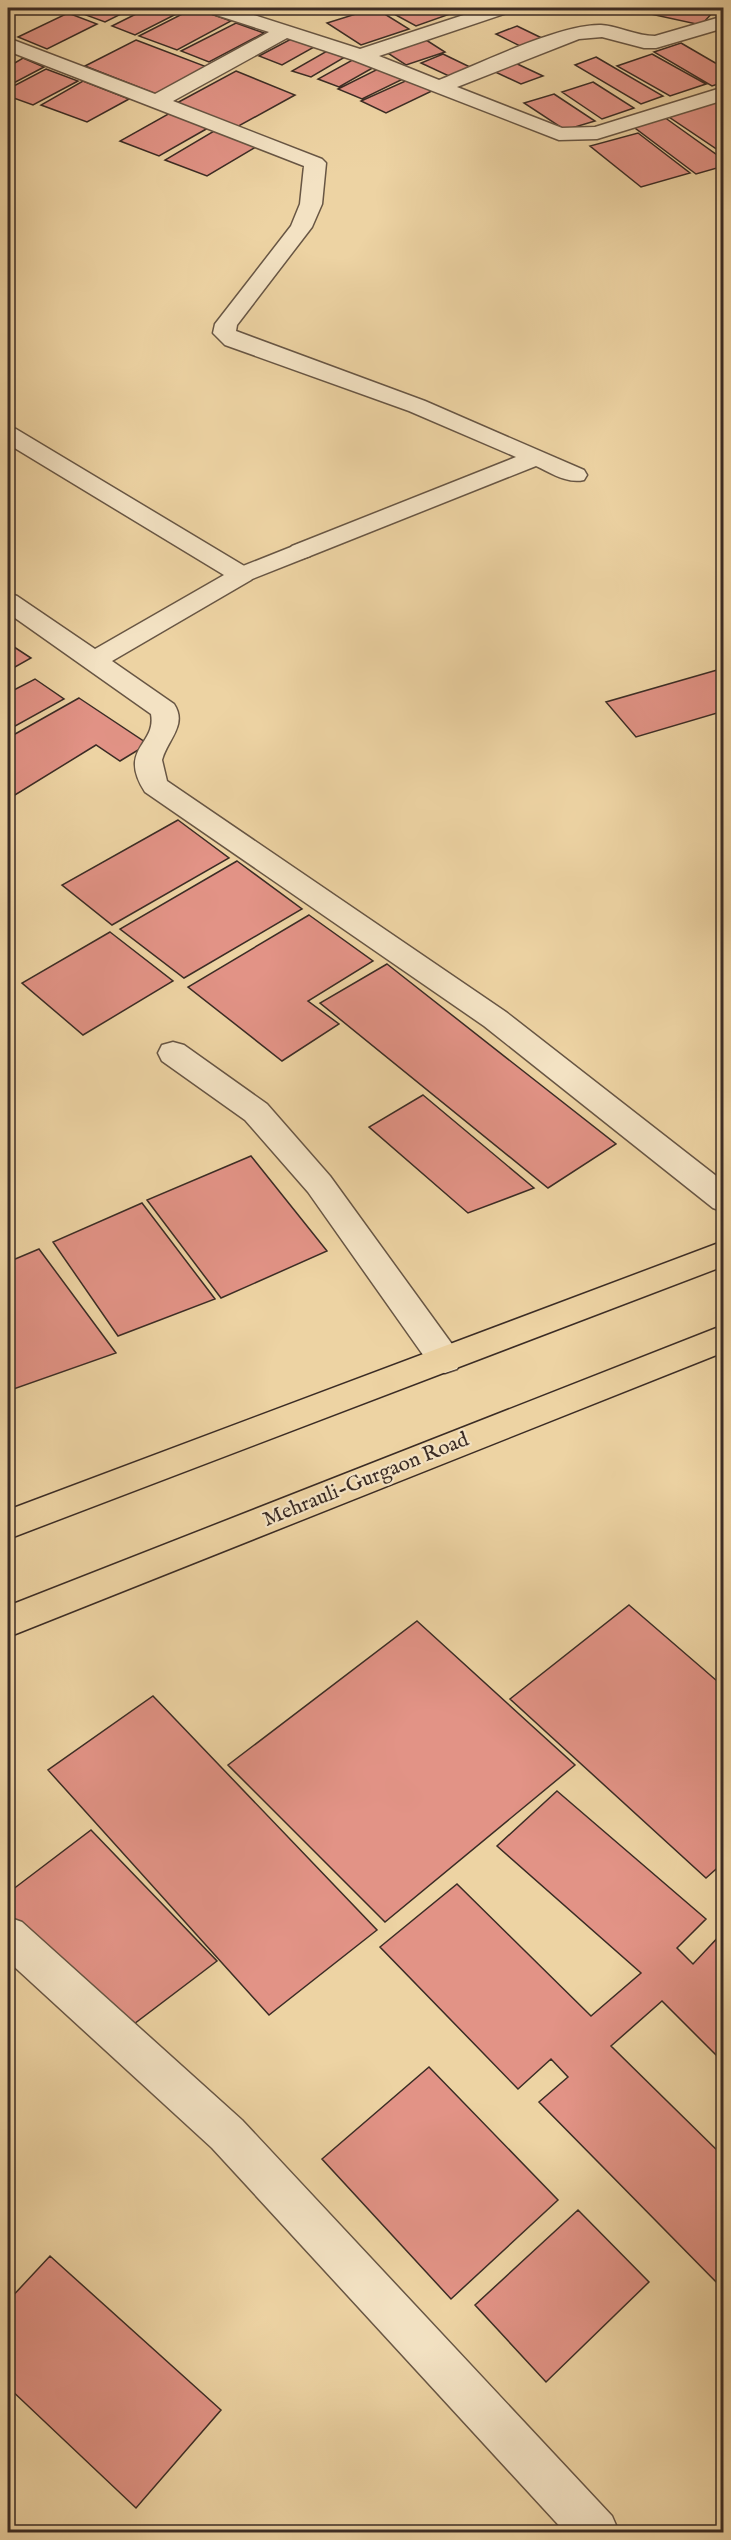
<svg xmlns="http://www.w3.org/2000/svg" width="731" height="2540" font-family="'IM FELL English',serif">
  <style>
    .building { fill: #e29386; stroke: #3b2c25; stroke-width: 1.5 }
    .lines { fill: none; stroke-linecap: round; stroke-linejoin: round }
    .lane-casing { stroke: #685644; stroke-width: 3 }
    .street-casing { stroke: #685644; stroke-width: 3 }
    .primary-casing { stroke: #3b2c25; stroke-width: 3 }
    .lane { fill: #f3e2c3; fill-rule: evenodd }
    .street { fill: #f3e2c3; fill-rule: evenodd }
    .primary { fill: #edd3a3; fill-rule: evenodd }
    .labels { text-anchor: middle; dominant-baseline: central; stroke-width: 4.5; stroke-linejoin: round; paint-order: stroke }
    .street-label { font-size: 21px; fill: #3b2c25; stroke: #f3e2c3 }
  </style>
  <rect width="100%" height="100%" fill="#edd3a3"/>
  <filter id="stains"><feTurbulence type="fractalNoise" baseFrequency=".00333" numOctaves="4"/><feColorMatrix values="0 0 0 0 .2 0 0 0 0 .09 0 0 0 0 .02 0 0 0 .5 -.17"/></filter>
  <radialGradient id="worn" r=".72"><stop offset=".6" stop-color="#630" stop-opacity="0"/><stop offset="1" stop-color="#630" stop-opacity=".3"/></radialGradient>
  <path class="building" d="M81 8H133L105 22 75 11Z
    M148 8H188L135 35 112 26Z
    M194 8 231 21 177 50 139 36Z
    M375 8 409 29 361 45 327 23Z
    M383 8H437L450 14 416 26Z
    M623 8H717L701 25Z
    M68 13 97 24 47 49 18 37Z
    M236 23 264 33 209 62 181 51Z
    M517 26 550 42 528 50 496 34Z
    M293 38 316 46 282 65 259 56Z
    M423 38 445 52 406 65 383 50Z
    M136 40 207 67 156 94 85 66Z
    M681 43 724 68V82L712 86 654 52Z
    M327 51 345 57 311 77 292 71Z
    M443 54 472 68 451 77 421 63Z
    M652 54 706 84 670 96 617 66Z
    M596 57 663 96 641 104 575 65Z
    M23 58 44 67 8 86V67Z
    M356 58 376 66 339 87 318 79Z
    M511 61 543 76 521 84 491 70Z
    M382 67 405 78 362 99 338 89Z
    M46 69 78 81 33 105 8 96V89Z
    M236 71 295 95 235 128 175 104Z
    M412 78 436 89 386 113 361 101Z
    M83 81 129 99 87 122 41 105Z
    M593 82 634 108 602 119 562 92Z
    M554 94 595 121 565 130 524 103Z
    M713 101 724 108V154L666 115Z
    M170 113 208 128 159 156 120 141Z
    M664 117 724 160V166L696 174 631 125Z
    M214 131 256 147 207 176 165 160Z
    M638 133 690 173 641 187 590 146Z
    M8 643 31 658 8 671Z
    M724 668V711L636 737 606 702Z
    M35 679 64 699 8 730V693Z
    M79 698 148 744 120 761 96 745 10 798 8 796V738Z
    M178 820 229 858 112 925 62 885Z
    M237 861 302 909 184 978 120 929Z
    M309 915 373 961 308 1001 339 1024 282 1061 188 987Z
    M110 932 173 981 83 1035 22 983Z
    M387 964 616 1144 548 1188 320 1003Z
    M423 1095 534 1188 468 1213 369 1127Z
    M251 1156 327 1251 221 1298 147 1200Z
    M142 1203 215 1299 118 1336 53 1242Z
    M39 1249 116 1353 8 1391V1262Z
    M629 1605 724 1687V1862L706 1878 510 1699Z
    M417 1621 575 1765 385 1922 228 1765Z
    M153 1696 377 1930 269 2015 48 1770Z
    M557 1791 706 1919 677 1948 693 1964 724 1931V2063L662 2001 611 2046 724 2157V2290L539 2102 568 2077 551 2059 518 2089 380 1947 457 1884 591 2016 641 1973 497 1846Z
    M91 1830 217 1961 126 2030 8 1915V1893Z
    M429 2067 558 2200 451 2299 322 2159Z
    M578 2210 649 2282 546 2382 475 2305Z
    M50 2256 221 2410 136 2508 8 2387V2301Z"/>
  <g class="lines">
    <g class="lane-casing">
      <path id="lane" d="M301 543 310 546 314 551 310 556 242 583 233 580 229 575 233 570Z"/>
    </g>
    <g class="street-casing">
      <path id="street" d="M205 8H232L360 49 485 8H512L510 12 379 56 439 80C479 64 560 24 601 25 619 26 636 36 655 36L724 16V28L656 48H644L602 37 579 39 457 87 562 128 595 127 724 87V100L597 139 559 140 353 60 287 38 173 101 322 159 326 163 322 204 312 227 237 325 236 331 425 401 584 470 587 475 584 480C567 484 551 473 536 466L310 556 301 559 292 556 288 551 292 546 516 457 409 411 225 345 213 333 215 324 291 226 300 204 304 166 8 51V38L155 94 269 32 207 12Z
        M8 427 16 429 251 570 255 575 251 580 112 661 174 704C188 725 167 740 162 760L167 781 506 1012 724 1182V1212L713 1208 484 1026 145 792C117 748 157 745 151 714L8 613V593L17 596 95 649 224 575 8 444Z
        M173 1042 184 1045 267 1104 330 1176 457 1351 462 1360 457 1369 445 1373 433 1369 308 1192 245 1120 162 1061 158 1053 162 1045Z
        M8 1917 22 1922 242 2120 612 2516 619 2532H565L212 2148 8 1961Z"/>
    </g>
    <g class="primary-casing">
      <path id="primary" d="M724 1241V1266L8 1539V1510Z
        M724 1325V1352L8 1637V1606Z"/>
    </g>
    <use href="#lane" class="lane"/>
    <use href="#street" class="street"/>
    <use href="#primary" class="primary"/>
  </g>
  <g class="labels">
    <g class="street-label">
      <text transform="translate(366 1480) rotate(-22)">Mehrauli-Gurgaon Road</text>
    </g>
  </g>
  <rect width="731" height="2540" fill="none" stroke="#edd3a3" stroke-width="30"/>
  <rect x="9" y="9" width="713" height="2522" fill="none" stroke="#3b2c25" stroke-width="3"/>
  <rect x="15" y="15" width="701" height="2510" fill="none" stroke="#3b2c25" stroke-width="1.5"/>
  <rect width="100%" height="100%" filter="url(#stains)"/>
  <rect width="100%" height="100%" fill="url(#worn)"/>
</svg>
